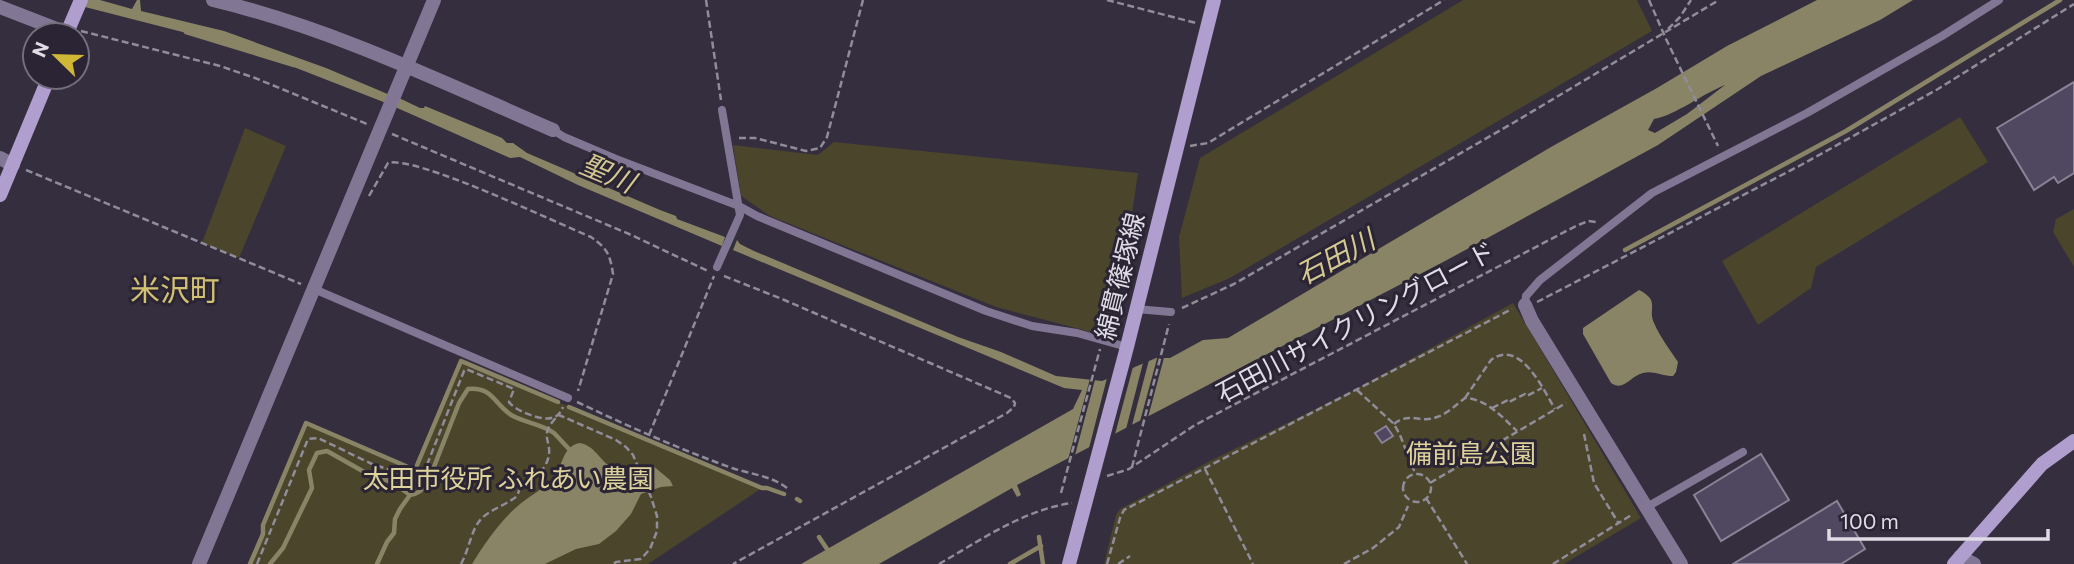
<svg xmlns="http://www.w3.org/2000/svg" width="2074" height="564" font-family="Commissioner,'Noto Sans JP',sans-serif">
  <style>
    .green { fill: #4a452b }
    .water { fill: #8a8466; fill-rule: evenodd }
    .pier { fill: #342e3e }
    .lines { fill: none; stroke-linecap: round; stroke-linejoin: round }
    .stream { stroke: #8a8466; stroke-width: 4.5 }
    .building { fill: #504761; stroke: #8a8397; stroke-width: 2 }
    .path { stroke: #908c99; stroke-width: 2.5; stroke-dasharray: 7 3.5; stroke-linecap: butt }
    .lane { stroke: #817795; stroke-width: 8 }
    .street { stroke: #817795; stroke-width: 14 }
    .secondary { stroke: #af9ece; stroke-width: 14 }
    .labels { text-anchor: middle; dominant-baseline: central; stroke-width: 6; stroke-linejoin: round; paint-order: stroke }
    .street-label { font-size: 26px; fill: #dfdce6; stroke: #2a2434 }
    .park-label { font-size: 26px; fill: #dfd39c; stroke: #2a2434 }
    .water-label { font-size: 28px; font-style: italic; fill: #d5c992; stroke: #2a2434 }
    .quarter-label { font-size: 30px; fill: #d2c173; stroke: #2a2434 }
  </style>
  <rect width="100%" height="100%" fill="#342e3e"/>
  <path class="green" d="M1463 0H1637L1652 31 1230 278 1182 298 1179 237 1200 158Z
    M1960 117 1988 162 1816 267 1811 288 1758 325 1722 261Z
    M245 128 286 146 239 258 202 243Z
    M834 142 1138 173 1116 323 1102 331V335L996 307 770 216 741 196 733 145 818 155Z
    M2074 209V267L2053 232 2056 219Z
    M1513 303 1641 518 1564 564H1104L1116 515 1120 509 1210 461 1354 390Z
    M461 361 762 488 648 564H250L263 534V525L306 423 415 470Z"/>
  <path class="water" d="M88 0H100L132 9 137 0H140L141 11 224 31 326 68 390 95 386 103 245 48 85 7Z
    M1817 0H1913L1880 20 1761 76 1658 145 1447 260 1017 485 1021 495 1017 497 1012 488 879 564H801L1073 409 1082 390 1064 388 733 250 737 240 740 244 754 251 958 337 1001 352 1056 376 1102 381 1156 358H1170L1203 340 1228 338 1551 147 1657 88 1727 46ZM1725 85 1687 114 1655 133 1648 130 1654 119C1676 115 1702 94 1725 85Z
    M399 98 420 108H424L425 106 502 138 507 143H513L527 153 660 210 676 216 677 219 725 237 722 246 578 185 520 157 510 158 395 107Z
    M1639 290C1661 301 1647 309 1654 323 1660 337 1670 350 1678 362L1676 372 1673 376C1663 376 1652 370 1643 373 1630 376 1624 392 1611 383L1583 334V328Z
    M579 443C597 445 601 466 619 471 630 474 641 466 652 465L670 480 673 486 661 487 641 494 631 514 616 531 599 544 576 549 545 564H472C485 543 501 520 520 504 531 495 545 488 554 477 563 466 562 447 579 443Z"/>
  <path class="pier" d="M1165 354 1147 421 1139 425 1158 355Z
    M1150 356 1131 429 1125 433 1144 359Z
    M1134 363 1114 438 1088 452 1108 374Z
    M1091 375 1096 376 1074 459 1067 463Z"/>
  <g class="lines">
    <path class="stream" d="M186 32 294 65
      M1625 250 1846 131 2060 0
      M569 407 762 488H767L784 494
      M797 499 800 501
      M819 537 837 564
      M1039 537 1043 564
      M250 564 263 534V525L306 423 415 470 461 361 558 402
      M270 564 283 548 312 488 309 470 317 453 327 451 366 473 392 482 410 495C419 494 424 489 428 482L459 403 468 389C493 386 495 406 513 416 526 423 542 424 554 433 559 438 564 444 569 449
      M377 564 387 542 394 533 395 519 400 509 410 495
      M1010 564 1041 546"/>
  </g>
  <path class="building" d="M2074 82V173L2058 183 2054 177 2034 190 1997 128Z
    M1386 426 1393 436 1382 443 1375 433Z
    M1761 454 1789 500 1721 541 1694 495Z
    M1837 501 1865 549 1841 564H1733Z"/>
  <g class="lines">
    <path class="path" d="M706 0 721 100
      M1107 0 1196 23
      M1649 0 1666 39 1718 146
      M1668 29 1680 17 1691 0
      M81 31 220 66 255 78 367 124
      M392 134 629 234 708 271
      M739 138H755L806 151 820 148 827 137 863 0
      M1190 146 1208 143 1444 0
      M26 170 301 284
      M369 196 388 163C415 155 557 223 591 237 608 249 610 255 613 274L578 391
      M724 276 782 299 1011 398 1015 403 1014 407 1007 413 733 564
      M1537 302 1801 165 1938 89 2074 4
      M1182 308 1234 284 1513 123 1719 0
      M1357 390 1394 424 1400 435 1415 473
      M1465 398 1491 360C1520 338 1543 389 1555 409
      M577 402C628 426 679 449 732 468 750 474 772 476 787 488
      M1492 408 1508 400 1509 402 1525 394 1527 396 1542 388
      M1394 424C1410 411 1420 424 1437 417 1447 414 1457 404 1465 398 1487 399 1502 417 1517 431
      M1584 434 1594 483 1619 524
      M649 435 714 276
      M1132 467 1169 324
      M1205 469 1253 564
      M1403 488a14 14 0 1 1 28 0a14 14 0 1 1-28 0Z
      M1107 476 1129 469 1195 425 1576 226 1588 221 1596 222
      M1430 483 1566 403
      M1061 493 1100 349
      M1426 498 1467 564
      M257 564 308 439 318 438 372 464 421 480 464 371 466 369 514 389 509 402C514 410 541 421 551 418 558 417 560 413 563 407
      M461 564C469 550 471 530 481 519 490 510 503 506 513 499 519 496 518 491 521 486 528 477 541 475 546 464 557 441 534 438 559 415L616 440 626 447 633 455 651 497 657 516V531L650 549 641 559 616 562 613 564
      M939 564C981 540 1023 510 1072 503
      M1107 564 1120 518 1124 510 1512 309
      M1118 564 1130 556
      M1344 564 1373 548 1399 527 1408 506
      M1553 564 1633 514"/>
    <path class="lane" d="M553 130 564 137 616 159 739 206 757 216 986 311 1032 326 1077 333 1127 347
      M717 267 740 215 722 110
      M314 289 568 398
      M1525 305 1526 296 1540 280 1652 193 1807 113 1942 36 1999 0
      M1136 309 1171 312
      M1647 507 1743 452"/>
    <path class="street" d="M213 0C331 28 442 82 553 130
      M0 7 67 33
      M0 158 13 165
      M1525 305 1532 321 1681 564
      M1960 557 1974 564
      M199 564 434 0"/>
    <path class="secondary" d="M66 35 81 0
      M0 195 49 77
      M1069 564 1127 347 1214 0
      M1954 564 2042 464 2074 441"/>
  </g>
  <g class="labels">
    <g class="street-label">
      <text transform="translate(1119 276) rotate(-76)">綿貫篠塚線</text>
      <text transform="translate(1355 321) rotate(-28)">石田川サイクリングロード</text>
    </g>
    <g class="park-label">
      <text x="1471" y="452">備前島公園</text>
      <text x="508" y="477">太田市役所 ふれあい農園</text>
    </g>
    <g class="water-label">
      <text transform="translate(608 172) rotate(23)">聖川</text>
      <text transform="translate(1335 256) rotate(-28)">石田川</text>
    </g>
    <g class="quarter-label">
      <text x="175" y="288">米沢町</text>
    </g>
  </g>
  <g transform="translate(56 56) rotate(293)"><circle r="33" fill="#2a2434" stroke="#726e7b" stroke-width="2"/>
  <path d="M0-5L12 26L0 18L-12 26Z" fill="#d1b736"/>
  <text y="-10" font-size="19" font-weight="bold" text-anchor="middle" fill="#dfdce6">N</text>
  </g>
  <path d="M1829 529v10h219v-10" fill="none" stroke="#dfdce6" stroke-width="3.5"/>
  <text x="1840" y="529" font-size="21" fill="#dfdce6" stroke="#2a2434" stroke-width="5" paint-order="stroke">100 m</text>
</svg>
